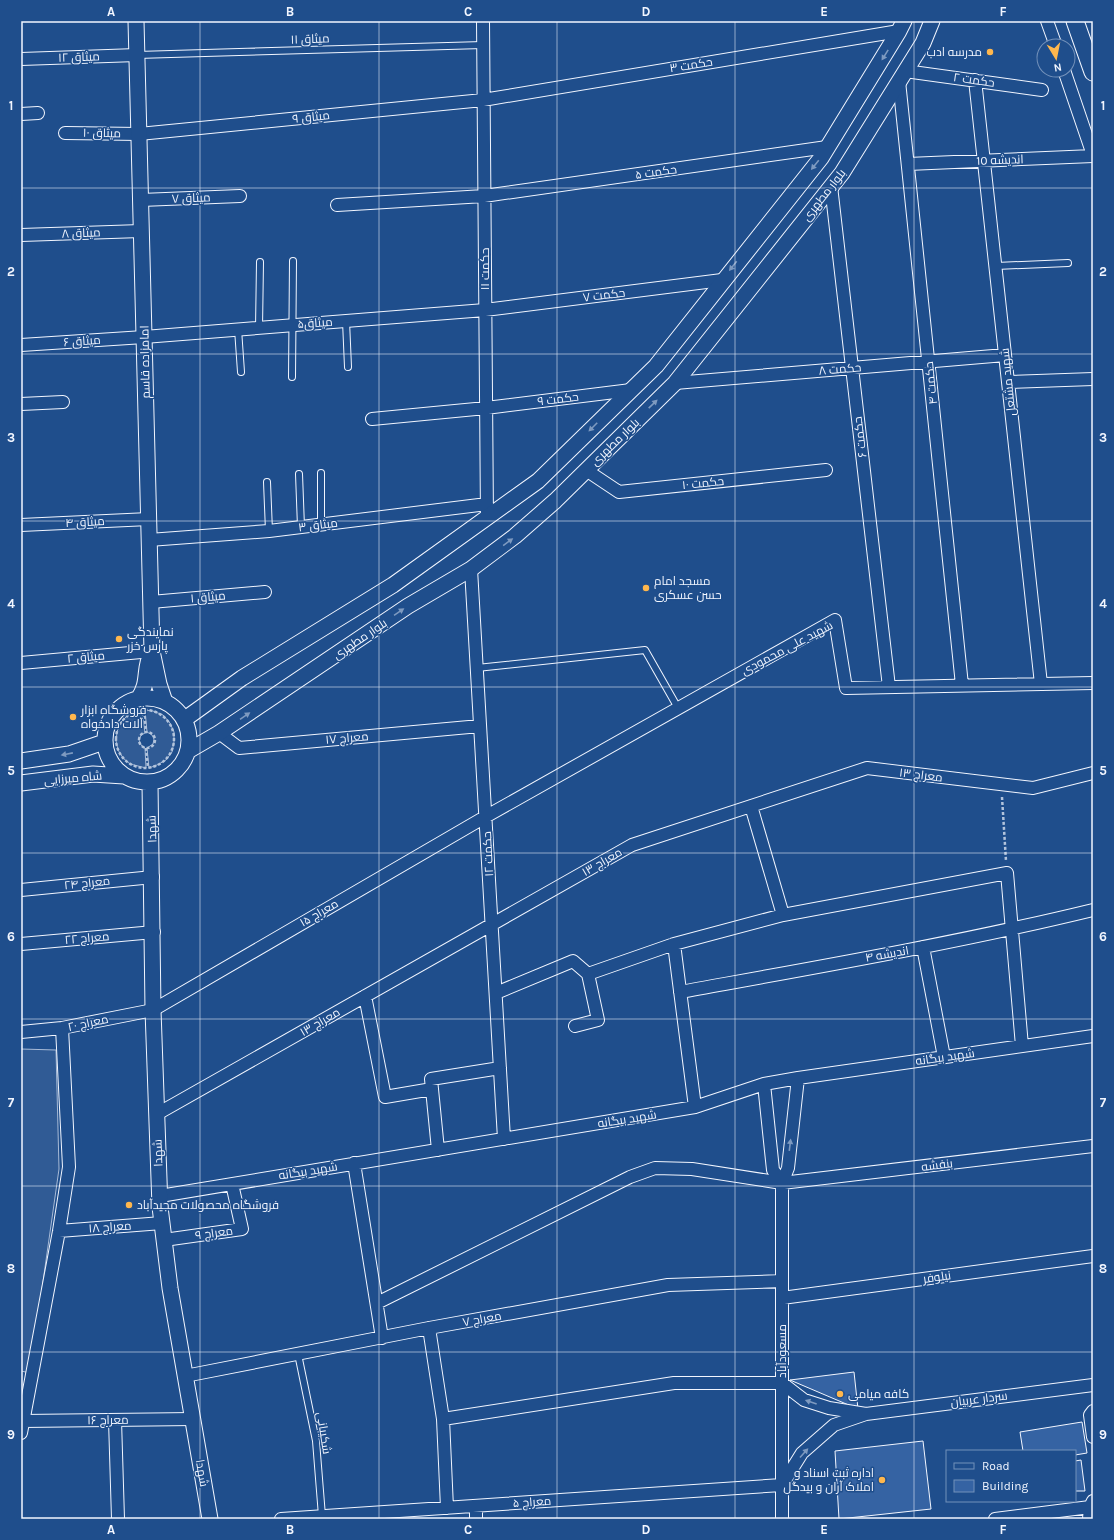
<svg xmlns="http://www.w3.org/2000/svg" width="1114" height="1540" font-family="Karla,Cairo,sans-serif">
  <style>
    .built { fill: #305b95; stroke: #a8bbd7 }
    .building { fill: #3563a3; stroke: #f2f6ff }
    .lines { fill: none; stroke-linecap: round; stroke-linejoin: round }
    .service-casing { stroke: #f2f6ff; stroke-width: 8 }
    .minor-casing { stroke: #f2f6ff; stroke-width: 14 }
    .tertiary-casing { stroke: #f2f6ff; stroke-width: 17 }
    .secondary-casing { stroke: #f2f6ff; stroke-width: 19 }
    .path { stroke: #b3c4dc; stroke-width: 2.5; stroke-dasharray: 3 2; stroke-linecap: butt }
    .service { stroke: #1f4e8c; stroke-width: 6 }
    .minor { stroke: #1f4e8c; stroke-width: 12 }
    .tertiary { stroke: #1f4e8c; stroke-width: 15 }
    .secondary { stroke: #1f4e8c; stroke-width: 17 }
    .oneway { fill: #7e9ac0 }
    .grid { fill: none; stroke: #f2f6ff; stroke-width: 1; stroke-opacity: 0.55 }
    .poi-dot { fill: #ffb74d; stroke: #1f4e8c; stroke-width: 1.5 }
    .labels { text-anchor: middle; dominant-baseline: central; stroke-width: 3; stroke-linejoin: round; paint-order: stroke }
    .street-label { font-size: 12px; fill: #f2f6ff; stroke: #1f4e8c }
    .poi-label { font-size: 12px; fill: #f2f6ff; stroke: #1f4e8c; text-anchor: start }
    .neatline { fill: none; stroke: #f2f6ff; stroke-width: 1.5 }
    .grid-label { font-size: 13px; text-anchor: middle; font-weight: bold; fill: #f2f6ff }
  </style>
  <rect width="100%" height="100%" fill="#1f4e8c"/>
  <path class="built" d="M142 710 145 733 141 735 139 740 141 745 145 748 146 768 130 764 123 758 118 750 116 741 117 732 120 723 127 716Z
    M145 710 153 711 163 715 170 723 174 732V742L172 752 166 760 157 765 149 768 147 748 153 744 154 739 152 735 147 732Z
    M21 1049 56 1050 59 1169 30 1373 21 1371Z"/>
  <path class="building" d="M854 1372 858 1409 790 1380Z
    M1082 1422 1087 1453 1075 1455V1451H1023L1020 1432Z
    M923 1441 931 1509 839 1519 835 1451Z
    M1081 1460 1085 1491H1075V1461Z"/>
  <g class="lines">
    <g class="service-casing">
      <path id="service" d="M137 55 483 45
        M996 266 1068 263
        M346 321 348 367
        M259 328 260 262
        M238 329 241 372
        M292 377 293 261
        M321 473V524
        M299 474 301 527
        M267 482 269 531
        M477 668 645 650 678 708
        M298 1354 316 1441 322 1516"/>
    </g>
    <g class="minor-casing">
      <path id="minor" d="M483 21 487 518
        M1047 21 1056 46
        M21 59 137 55
        M1064 70 1093 155
        M905 71 1042 90
        M975 80 1041 684
        M899 81 962 685
        M21 114 38 113
        M65 133 139 134 483 100 899 31
        M908 164 1093 156
        M831 186 889 687
        M141 200 240 196
        M337 205 484 196 827 147
        M21 235 141 231
        M21 345 144 337 485 310 722 280
        M1008 382 1093 379
        M675 383 1005 355
        M21 404 63 402
        M372 419 486 408 631 390
        M586 470 619 492 826 470
        M21 525 149 519
        M149 540 269 531 487 504
        M471 569 504 1139
        M151 602 265 592
        M21 663 152 651
        M219 733 239 748 480 726
        M751 806 783 915
        M21 890 153 877
        M21 944 154 932
        M674 944 695 1107
        M923 947 944 1057
        M680 992C818 967 957 943 1093 910
        M496 993 573 961 588 974 674 944 783 915 1007 873 1022 1046
        M365 996 385 1097 432 1089
        M575 1026 598 1020 588 974
        M21 1032 62 1028 153 1010 485 817 835 620 846 688 1093 683
        M764 1084 773 1170 782 1183
        M157 1114 632 845 867 768 1033 788 1093 773
        M438 1150 431 1079 500 1068
        M354 1163 382 1338
        M160 1196 695 1107 764 1084 798 1078 1093 1036
        M59 1231 162 1223
        M164 1240 242 1229 232 1184
        M782 1298 1093 1256
        M377 1303 630 1177 655 1168 692 1169 782 1183 1093 1146
        M429 1328 443 1419 447 1508
        M185 1376 429 1328 668 1285 782 1281
        M1093 1411 1090 1415 1093 1437
        M866 1414 1093 1385
        M115 1420 118 1519
        M23 1421 193 1419
        M21 1433 59 1231 69 1167 62 1028
        M476 1506V1519
        M281 1519 782 1485 802 1453 834 1425 866 1414 829 1408 804 1400 782 1383H674L443 1419
        M782 1519V1183L788 1168 798 1078
        M995 1519 1090 1507
        M1089 1519 1090 1507 1093 1501"/>
    </g>
    <g class="tertiary-casing">
      <path id="tertiary" d="M136 21 152 651 159 684 165 702
        M105 740a42 42 0 1 1 84 0a42 42 0 1 1-84 0Z
        M138 699C150 682 143 670 151 654
        M185 719 242 678 393 585 538 481 656 366 821 158 899 31 904 21
        M188 751 219 733 408 606 471 569 515 536 555 501 675 383 842 173 923 43 932 21
        M21 761 69 754 104 742
        M21 783 93 774 124 776
        M150 783 153 1010 160 1207 170 1288 210 1519"/>
    </g>
    <g class="secondary-casing">
      <path id="secondary" d="M1075 21 1093 72"/>
    </g>
    <path class="path" d="M116 739a29 29 0 1 1 58 0a29 29 0 1 1-58 0Z
      M144 711 146 732
      M139 740a8 8 0 1 1 16 0a8 8 0 1 1-16 0Z
      M146 748 148 768
      M1002 797 1006 861"/>
    <use href="#service" class="service"/>
    <use href="#minor" class="minor"/>
    <use href="#tertiary" class="tertiary"/>
    <use href="#secondary" class="secondary"/>
  </g>
  <defs><path id="oneway-solid" d="M-6-.8H1V-3.2L6.5 0L1 3.2V.8H-6Z"/></defs>
  <g class="oneway">
    <use href="#oneway-solid" transform="translate(885 55) rotate(122)"/>
    <use href="#oneway-solid" transform="translate(815 165) rotate(129)"/>
    <use href="#oneway-solid" transform="translate(733 266) rotate(128)"/>
    <use href="#oneway-solid" transform="translate(653 404) rotate(-44)"/>
    <use href="#oneway-solid" transform="translate(593 427) rotate(135)"/>
    <use href="#oneway-solid" transform="translate(508 542) rotate(-36)"/>
    <use href="#oneway-solid" transform="translate(399 612) rotate(-34)"/>
    <use href="#oneway-solid" transform="translate(245 716) rotate(-34)"/>
    <use href="#oneway-solid" transform="translate(67 754) rotate(169)"/>
    <use href="#oneway-solid" transform="translate(790 1145) rotate(-83)"/>
    <use href="#oneway-solid" transform="translate(811 1402) rotate(-161)"/>
    <use href="#oneway-solid" transform="translate(804 1453) rotate(-48)"/>
  </g>
  <path class="grid" d="M200 21V1519M379 21V1519M557 21V1519M735 21V1519M914 21V1519M21 188H1093M21 354H1093M21 521H1093M21 687H1093M21 853H1093M21 1019H1093M21 1186H1093M21 1352H1093"/>
  <g class="poi-dot">
    <circle cx="990" cy="52" r="4"/>
    <circle cx="646" cy="588" r="4"/>
    <circle cx="119" cy="639" r="4"/>
    <circle cx="73" cy="717" r="4"/>
    <circle cx="129" cy="1205" r="4"/>
    <circle cx="840" cy="1394" r="4"/>
    <circle cx="882" cy="1480" r="4"/>
  </g>
  <g class="labels">
    <g class="street-label">
      <text transform="translate(310 39) rotate(-2)">میثاق ۱۱</text>
      <text transform="translate(79 57) rotate(-2)">میثاق ۱۲</text>
      <text transform="translate(691 65) rotate(-9)">حکمت ۳</text>
      <text transform="translate(974 80) rotate(8)">حکمت ۲</text>
      <text transform="translate(311 117) rotate(-6)">میثاق ۹</text>
      <text transform="translate(102 133) rotate(1)">میثاق ۱۰</text>
      <text transform="translate(1000 160) rotate(-2)">اندیشه 10</text>
      <text transform="translate(656 172) rotate(-8)">حکمت ۵</text>
      <text transform="translate(824 195) rotate(-52)">بلوار مطهری</text>
      <text transform="translate(191 198) rotate(-2)">میثاق ۷</text>
      <text transform="translate(81 233) rotate(-2)">میثاق ۸</text>
      <text transform="translate(485 269) rotate(-90)">حکمت ۱۱</text>
      <text transform="translate(604 295) rotate(-7)">حکمت ۷</text>
      <text transform="translate(315 323) rotate(-4)">میثاق۵</text>
      <text transform="translate(82 341) rotate(-4)">میثاق ۶</text>
      <text transform="translate(145 362) rotate(-91)">امامزاده قاسم</text>
      <text transform="translate(840 369) rotate(-5)">حکمت ۸</text>
      <text transform="translate(1008 382) rotate(-96)">شهید مشتعل</text>
      <text transform="translate(931 383) rotate(-96)">حکمت ۴</text>
      <text transform="translate(558 399) rotate(-7)">حکمت ۹</text>
      <text transform="translate(860 437) rotate(-97)">حکمت ۶</text>
      <text transform="translate(615 442) rotate(-44)">بلوار مطهری</text>
      <text transform="translate(703 483) rotate(-6)">حکمت ۱۰</text>
      <text transform="translate(85 522) rotate(-3)">میثاق ۴</text>
      <text transform="translate(318 525) rotate(-7)">میثاق ۳</text>
      <text transform="translate(208 597) rotate(-5)">میثاق ۱</text>
      <text transform="translate(360 639) rotate(-34)">بلوار مطهری</text>
      <text transform="translate(787 648) rotate(-28)">شهید علی محمودی</text>
      <text transform="translate(86 657) rotate(-5)">میثاق ۲</text>
      <text transform="translate(347 738) rotate(-5)">معراج ۱۷</text>
      <text transform="translate(921 775) rotate(7)">معراج ۱۳</text>
      <text transform="translate(73 778) rotate(-5)">شاه میرزایی</text>
      <text transform="translate(152 829) rotate(-92)">شهدا</text>
      <text transform="translate(488 854) rotate(-93)">حکمت ۱۲</text>
      <text transform="translate(602 862) rotate(-30)">معراج ۱۳</text>
      <text transform="translate(87 883) rotate(-6)">معراج ۲۴</text>
      <text transform="translate(319 913) rotate(-30)">معراج ۱۵</text>
      <text transform="translate(87 938) rotate(-5)">معراج ۲۲</text>
      <text transform="translate(887 954) rotate(-10)">اندیشه ۴</text>
      <text transform="translate(320 1022) rotate(-30)">معراج ۱۳</text>
      <text transform="translate(88 1023) rotate(-12)">معراج ۲۰</text>
      <text transform="translate(945 1057) rotate(-8)">شهید بیگانه</text>
      <text transform="translate(627 1119) rotate(-9)">شهید بیگانه</text>
      <text transform="translate(158 1153) rotate(-92)">شهدا</text>
      <text transform="translate(937 1165) rotate(-7)">بنفشه</text>
      <text transform="translate(308 1171) rotate(-9)">شهید بیگانه</text>
      <text transform="translate(110 1227) rotate(-4)">معراج ۱۸</text>
      <text transform="translate(214 1233) rotate(-8)">معراج ۹</text>
      <text transform="translate(937 1277) rotate(-8)">نیلوفر</text>
      <text transform="translate(482 1319) rotate(-10)">معراج ۷</text>
      <text transform="translate(782 1351) rotate(-90)">مسعودآباد</text>
      <text transform="translate(979 1399) rotate(-7)">سردار عربیان</text>
      <text transform="translate(108 1420) rotate(-1)">معراج ۱۶</text>
      <text transform="translate(324 1433) rotate(81)">شکیبانی</text>
      <text transform="translate(202 1473) rotate(80)">شهدا</text>
      <text transform="translate(532 1502) rotate(-4)">معراج ۵</text>
    </g>
    <g class="poi-label">
      <text x="982" y="52" text-anchor="end">مدرسه ادب</text>
      <text x="654" y="581">مسجد امام<tspan x="654" dy="14">حسن عسکری</tspan></text>
      <text x="127" y="632">نمایندگی<tspan x="127" dy="14">پارس خزر</tspan></text>
      <text x="81" y="710">فروشگاه ابزار<tspan x="81" dy="14">آلات دادخواه</tspan></text>
      <text x="137" y="1205">فروشگاه محصولات مجیدآباد</text>
      <text x="848" y="1394">کافه میامی</text>
      <text x="874" y="1473" text-anchor="end">اداره ثبت اسناد و<tspan x="874" dy="14">املاک آران و بیدگل</tspan></text>
    </g>
  </g>
  <rect width="1114" height="1540" fill="none" stroke="#1f4e8c" stroke-width="44"/>
  <rect x="946" y="1450" width="130" height="52" fill="#1f4e8c" stroke="#7391ba"/>
  <rect x="954" y="1463" width="20" height="6" fill="#1f4e8c" stroke="#7391ba"/>
  <text x="982" y="1470" font-size="12" fill="#f2f6ff">Road</text>
  <rect x="954" y="1480" width="20" height="12" fill="#3563a3" stroke="#7391ba"/>
  <text x="982" y="1490" font-size="12" fill="#f2f6ff">Building</text>
  <g transform="translate(1056 58) rotate(170)"><circle r="19" fill="#1f4e8c" stroke="#7391ba"/>
  <path d="M0-3L7 15L0 10L-7 15Z" fill="#ffb74d"/>
  <text y="-6" font-size="11" font-weight="bold" text-anchor="middle" fill="#f2f6ff">N</text>
  </g>
  <rect x="22" y="22" width="1070" height="1496" class="neatline"/>
  <g class="grid-label">
    <text x="111" y="16">A</text>
    <text x="290" y="16">B</text>
    <text x="468" y="16">C</text>
    <text x="646" y="16">D</text>
    <text x="824" y="16">E</text>
    <text x="1003" y="16">F</text>
    <text x="11" y="110">1</text>
    <text x="1103" y="110">1</text>
    <text x="11" y="276">2</text>
    <text x="1103" y="276">2</text>
    <text x="11" y="442">3</text>
    <text x="1103" y="442">3</text>
    <text x="11" y="608">4</text>
    <text x="1103" y="608">4</text>
    <text x="11" y="775">5</text>
    <text x="1103" y="775">5</text>
    <text x="11" y="941">6</text>
    <text x="1103" y="941">6</text>
    <text x="11" y="1107">7</text>
    <text x="1103" y="1107">7</text>
    <text x="11" y="1273">8</text>
    <text x="1103" y="1273">8</text>
    <text x="11" y="1439">9</text>
    <text x="1103" y="1439">9</text>
    <text x="111" y="1534">A</text>
    <text x="290" y="1534">B</text>
    <text x="468" y="1534">C</text>
    <text x="646" y="1534">D</text>
    <text x="824" y="1534">E</text>
    <text x="1003" y="1534">F</text>
  </g>
</svg>
